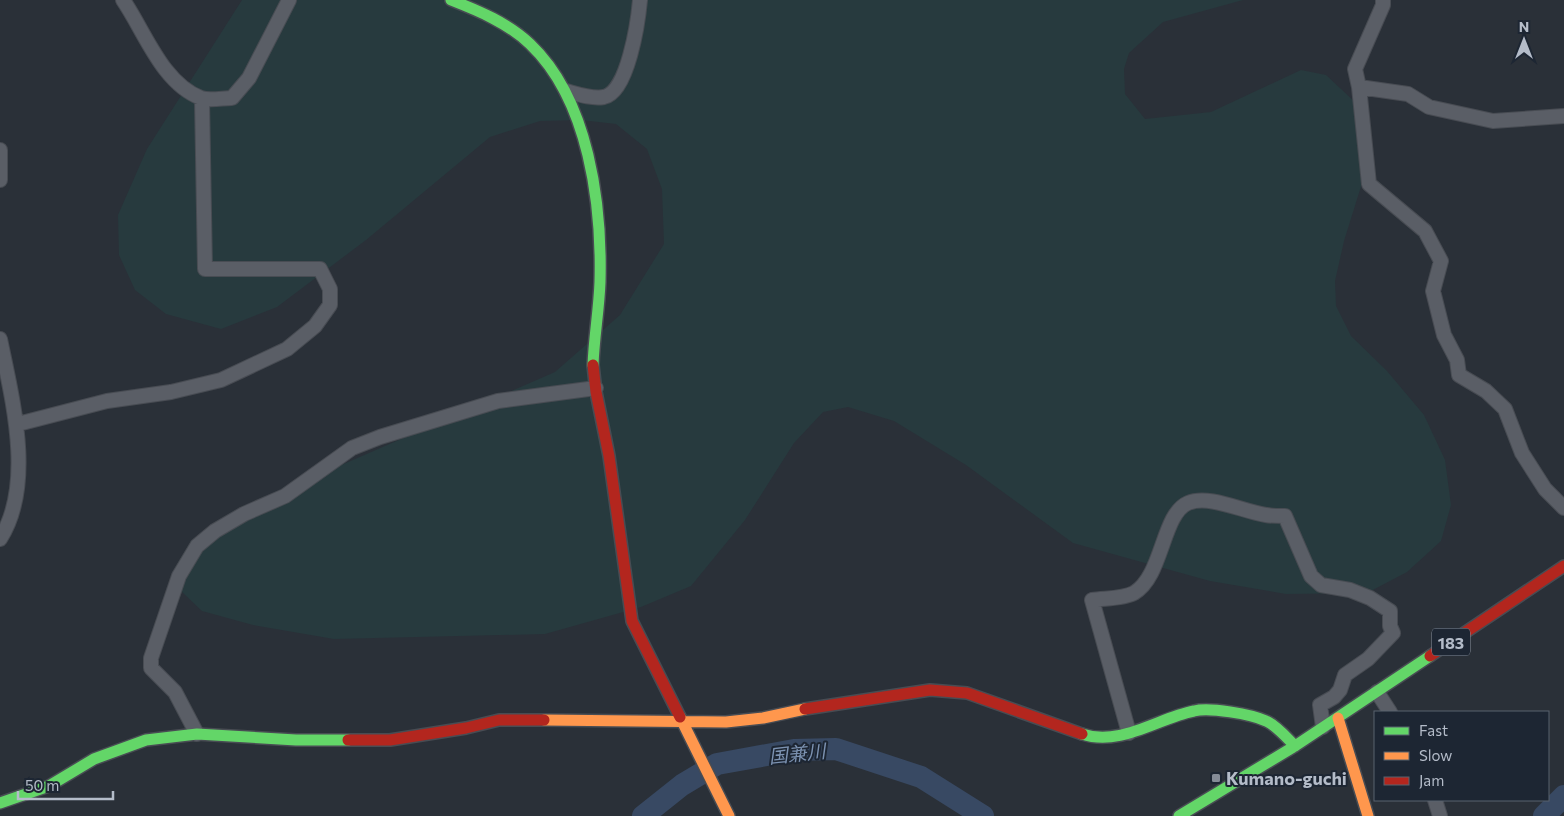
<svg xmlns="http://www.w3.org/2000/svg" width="1564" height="816" font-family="Commissioner,'Noto Sans JP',sans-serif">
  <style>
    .green { fill: #273a3e }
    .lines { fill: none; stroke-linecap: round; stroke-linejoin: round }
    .river { stroke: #384963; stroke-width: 22 }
    .street-casing { stroke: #484c53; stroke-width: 16 }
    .fast-casing { stroke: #484c53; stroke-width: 14 }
    .slow-casing { stroke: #484c53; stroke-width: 14 }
    .jam-casing { stroke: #484c53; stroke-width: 14 }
    .street { stroke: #5a5e66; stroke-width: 14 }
    .fast { stroke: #63d668; stroke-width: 11 }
    .slow { stroke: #ff974d; stroke-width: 11 }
    .jam { stroke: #b3261e; stroke-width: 11 }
    .poi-dot { fill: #848b96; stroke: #1d2633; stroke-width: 2 }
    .labels { text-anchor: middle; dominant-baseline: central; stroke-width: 4; stroke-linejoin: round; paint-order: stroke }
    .shield { fill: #1d2633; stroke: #878f9c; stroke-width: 1 }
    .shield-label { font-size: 16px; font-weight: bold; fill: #b4bcc9 }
    .poi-label { font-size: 18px; font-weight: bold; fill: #b4bcc9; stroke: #1d2633; text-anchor: start }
    .water-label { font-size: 19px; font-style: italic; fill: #7c92b1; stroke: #1d2633 }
  </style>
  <rect width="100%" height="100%" fill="#2a3038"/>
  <path class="green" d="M242 0H1243L1163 22 1129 53 1124 69 1125 94 1145 119 1211 112 1301 70 1326 75 1357 104 1363 180 1344 241 1335 281 1336 306 1351 336 1387 371 1424 415 1445 460 1451 505 1441 541 1407 572 1367 593 1286 594 1210 581 1073 543 966 465 894 421 848 407 823 412 794 443 745 520 691 586 641 607 545 634 334 639 253 625 202 611 181 591 176 566 191 541 275 494 555 372 620 315 664 244 662 189 647 149 616 124 581 120 540 121 490 137 366 240 277 307 221 329 166 314 135 290 119 255 118 215 147 149Z"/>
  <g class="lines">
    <path class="river" d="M643 816 682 785 717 764 794 750 836 749 921 777 983 816
      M1544 816 1564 796"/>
    <g class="street-casing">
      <path id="street" d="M123 0C145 32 162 83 201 98 209 101 223 98 232 98L249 78 289 0
        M1383 0V5L1355 69 1359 87 1369 184 1425 231 1441 261 1433 291 1444 335 1457 360 1459 375 1486 391 1505 409 1522 453 1545 489 1564 508
        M1359 87 1408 94 1429 107 1493 121 1564 116
        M566 91C577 94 591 99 604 97 628 92 638 22 640 0
        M0 150V180
        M0 339C12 398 35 484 0 539
        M18 424 107 401 171 392 221 380 287 349 315 326 330 305V289L320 269H205L202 99
        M1377 692 1390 712
        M1129 733 1092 600C1104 598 1123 599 1134 593 1163 576 1162 514 1188 503 1209 494 1244 512 1266 515 1272 516 1279 516 1285 516L1311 576 1321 585 1350 590 1370 598 1390 611V626L1393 633 1368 659 1345 675 1340 690 1334 697 1320 705 1323 727
        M197 734 175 692 151 668V658L179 576 197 546 215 531 244 514 285 496 352 448 380 437 498 401 596 388
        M1435 800 1440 816"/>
    </g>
    <g class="fast-casing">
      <path id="fast" d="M451 0C479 11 508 23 530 44 589 100 602 204 600 282 599 310 594 337 593 365
        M1082 734C1120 747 1158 718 1194 711 1209 707 1251 714 1266 721 1276 725 1287 738 1295 746
        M0 803 49 786 94 759 146 740 197 734 296 740H348
        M1179 816 1295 746 1430 656"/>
    </g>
    <g class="slow-casing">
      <path id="slow" d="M680 717 729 816
        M1338 718 1368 816
        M544 720 726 722 763 718 805 709"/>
    </g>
    <g class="jam-casing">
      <path id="jam" d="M593 365 596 392 609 456 632 621 680 717
        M1430 656 1564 566
        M805 709 930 690 967 693 1082 734
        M348 740H390L466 728 499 720H544"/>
    </g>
    <use href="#street" class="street"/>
    <use href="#fast" class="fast"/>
    <use href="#slow" class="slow"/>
    <use href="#jam" class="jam"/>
  </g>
  <rect class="poi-dot" x="1211" y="773" width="10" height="10" rx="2.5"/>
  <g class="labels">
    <rect class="shield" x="1432" y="628.5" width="38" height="27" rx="4"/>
    <g class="shield-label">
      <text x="1451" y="642">183</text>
    </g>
    <g class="poi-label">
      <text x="1226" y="778">Kumano-guchi</text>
    </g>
    <g class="water-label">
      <text transform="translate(797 753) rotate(-6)">国兼川</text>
    </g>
  </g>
  <rect x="1374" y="711" width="175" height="90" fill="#1d2633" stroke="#59626f"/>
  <rect x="1384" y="727" width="25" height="8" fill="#63d668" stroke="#59626f"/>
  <text x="1419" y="736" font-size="15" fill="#b4bcc9">Fast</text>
  <rect x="1384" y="752" width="25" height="8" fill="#ff974d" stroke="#59626f"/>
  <text x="1419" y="761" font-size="15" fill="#b4bcc9">Slow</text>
  <rect x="1384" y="777" width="25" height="8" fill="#b3261e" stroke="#59626f"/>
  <text x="1419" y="786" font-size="15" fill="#b4bcc9">Jam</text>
  <g transform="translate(1524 40)" stroke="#1d2633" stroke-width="4" paint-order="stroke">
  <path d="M0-4L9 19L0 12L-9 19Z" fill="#b4bcc9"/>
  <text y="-8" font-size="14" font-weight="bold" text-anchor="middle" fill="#b4bcc9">N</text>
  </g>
  <path d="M18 791v8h95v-8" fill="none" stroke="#b4bcc9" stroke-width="2.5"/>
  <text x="25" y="791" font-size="15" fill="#b4bcc9" stroke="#1d2633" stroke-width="4" paint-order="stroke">50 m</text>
</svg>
